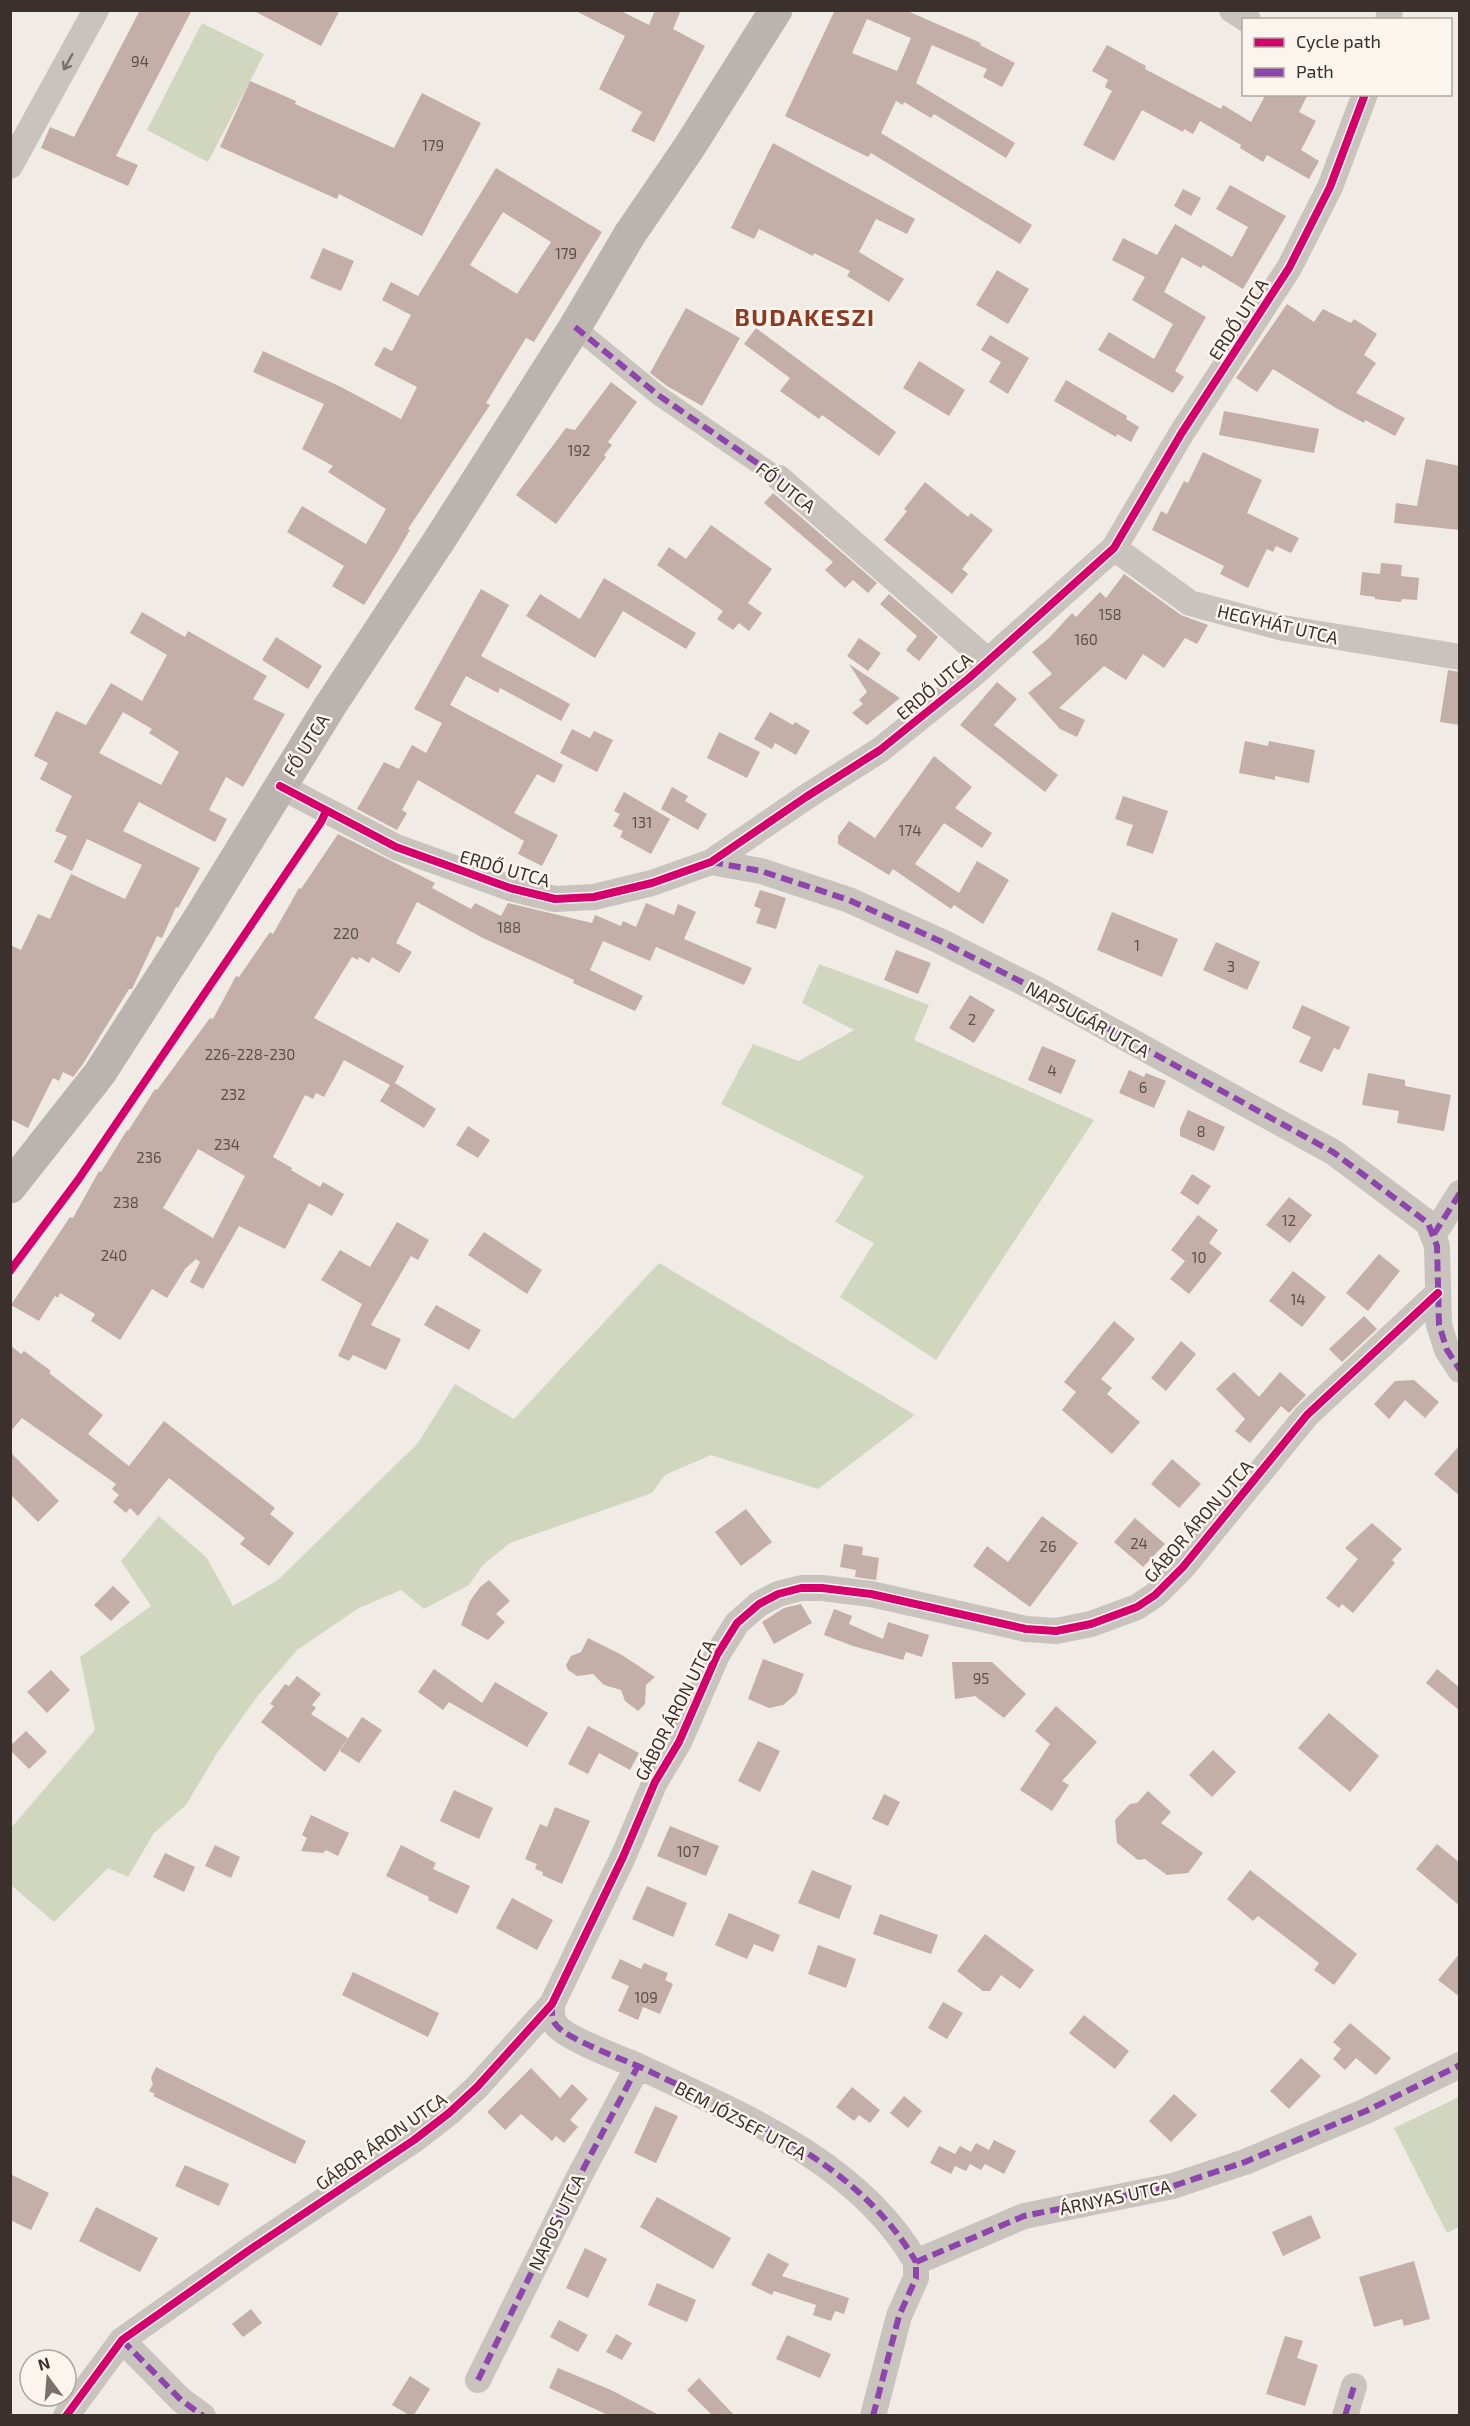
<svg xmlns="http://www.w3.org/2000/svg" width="1470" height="2426" font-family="'Exo 2',sans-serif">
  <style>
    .green { fill: #d1d6bf }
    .building { fill: #c3afa7; fill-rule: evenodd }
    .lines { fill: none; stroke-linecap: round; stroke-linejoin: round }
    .pedestrian { stroke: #c9c3be; stroke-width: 20 }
    .minor { stroke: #c9c3be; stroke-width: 26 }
    .secondary { stroke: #bab3ae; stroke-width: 33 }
    .quiet { stroke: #8e44ad; stroke-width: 6; stroke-dasharray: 12 6; stroke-linecap: butt }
    .cycleway-casing { stroke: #fbf5ee; stroke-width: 11 }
    .cycleway { stroke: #d6006c; stroke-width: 8 }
    .oneway { stroke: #7b726d }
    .labels { text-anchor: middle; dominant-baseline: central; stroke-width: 5; stroke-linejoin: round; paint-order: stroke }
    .number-label { font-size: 15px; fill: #5d504a }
    .street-label { font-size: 18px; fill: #3b302b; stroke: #fbf5ee }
    .district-label { font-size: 24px; font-weight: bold; letter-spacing: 1.5px; fill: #8c3b22; stroke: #fbf5ee }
  </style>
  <rect width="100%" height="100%" fill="#f0ebe5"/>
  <path class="green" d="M202 23 264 54 208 162 147 130Z
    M819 964 929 1005 914 1040 1094 1120 936 1360 840 1297 874 1243 835 1222 864 1176 721 1104 753 1044 799 1061 854 1030 802 1003Z
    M659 1263 915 1415 818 1489 711 1455 665 1475 652 1493 510 1543 483 1565 469 1585 424 1609 401 1590 359 1608 297 1650 256 1698 217 1753 186 1805 154 1833 128 1877 108 1868 54 1922 11 1885V1828L95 1730 80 1657 151 1606 121 1561 159 1516 207 1558 233 1606 278 1580 418 1443 455 1384 514 1419Z
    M1459 2097V2227L1447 2233 1394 2128Z"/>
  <path class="building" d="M140 10H192L116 156 138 165 128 186 41 148 50 127 74 137Z
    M252 10H340L321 46Z
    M574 10H619L649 25 655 10H681L673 29 705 46 654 142 631 131 642 112 599 89 625 36Z
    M835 10H905L981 43 980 45 1015 63 1002 87 983 77 987 69 932 45 916 83 1015 143 1006 158 934 114 931 118 904 102 903 105 896 101 881 133 1032 225 1020 244 871 153 868 157 785 116ZM867 19 911 38 897 71 852 53Z
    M1107 45 1146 66 1145 69 1221 109 1223 105 1251 122 1266 94H1308L1299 112 1316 121 1301 150 1319 161 1309 179 1267 155 1263 162 1240 148 1241 145 1200 121 1193 134 1184 129 1183 132 1142 110 1114 161 1083 145 1112 91 1105 87 1108 80 1092 71Z
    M250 81 296 101 295 104 394 148 422 93 481 123 422 236 339 194 337 199 220 147Z
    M773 143 915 219 907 234 876 219 859 252 904 279 889 302 847 276 850 271 814 253 813 256 759 229 754 239 731 228Z
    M496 168 602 232 534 342 526 338 486 403 490 405 408 529 410 530 396 554 364 605 332 586 344 566 287 532 302 506 366 544 386 509 328 472 333 466 302 449 324 404 253 372 263 351 341 387 401 419 417 387 374 365 384 347 392 351 411 315 382 300 391 282 418 296ZM503 212 551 242 517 294 470 265Z
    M1230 185 1286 216 1243 289 1203 265 1201 268 1182 257 1164 292 1206 317 1175 371 1184 377 1173 393 1098 350 1109 332 1154 359 1173 324 1132 300 1145 277 1112 260 1123 238 1157 255 1175 224 1232 257 1248 227 1216 209Z
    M1183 189 1201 198 1191 216 1174 206Z
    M323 248 354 261 341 291 310 278Z
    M997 270 1029 289 1008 324 976 305Z
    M1287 304 1314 322 1323 309 1351 323 1354 319 1377 334 1364 355 1376 363 1356 393 1405 418 1395 436 1365 420 1364 423 1336 408 1273 369 1257 392 1236 378Z
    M686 308 740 338 702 406 667 386 650 373Z
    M756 328 896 432 879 456 822 415 819 419 780 391 790 378 744 344Z
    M990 335 1029 358 1008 394 989 382 1001 362 981 350Z
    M919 361 965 390 949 416 903 388Z
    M1066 380 1127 416 1126 419 1139 427 1131 442 1117 434 1116 437 1054 401Z
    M611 382 637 402 608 442 612 445 604 455 606 457 556 524 516 495 566 428 575 430Z
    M1224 411 1319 429 1314 453 1219 435Z
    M1203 452 1262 480 1247 513 1299 538 1291 553 1276 546 1273 552 1267 549 1248 588 1220 574 1224 566 1152 530 1161 511 1167 514 1184 481 1188 483Z
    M1426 459 1460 466V530L1394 523 1396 503 1417 506Z
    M925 482 968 517 971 513 993 530 962 569 968 574 952 594 884 540 907 511 904 509Z
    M773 493 877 583 868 593 853 580 845 588 825 570 833 562 764 503Z
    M711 525 772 569 748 603 762 613 749 631 739 623 733 630 717 619 723 611 657 565 669 547 686 559Z
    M1381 563 1402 565 1401 576 1419 578 1417 600 1402 599 1401 602 1375 599V597L1360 595 1362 572 1380 574Z
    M1124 574 1181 615 1208 625 1197 644 1185 638 1164 668 1143 654 1126 680 1104 666 1059 708 1085 720 1077 737 1060 729 1028 693 1052 674 1032 652 1049 638 1072 613 1076 617 1100 592 1106 598Z
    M604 578 696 633 686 649 623 611 595 658 526 616 540 594 580 619Z
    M481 589 509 605 481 656 570 704 561 721 500 688 498 693 466 676 450 705 563 765 554 783 537 774 514 813 558 835 542 866 518 854 524 841 418 780 402 810 407 813 397 830 357 809 384 762 399 769 412 745 426 753 442 723 414 709Z
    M889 594 938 637 919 661 906 650 917 636 880 604Z
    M142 612 185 637 188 631 267 676 253 699 285 714 243 787 226 777 209 810 227 819 215 842 139 802 123 831 200 868 178 908 176 907 162 938 157 936 132 989H129L83 1064 73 1077 63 1072 59 1081 53 1078 28 1128 10 1119V945L21 950 38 914 50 919 71 874 125 899 142 865 87 839 72 871 54 862 67 836 55 831 72 796 40 779 48 763 34 756 56 711 86 725 111 683 142 701 167 655 130 633ZM123 712 152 729 149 733 179 752 161 785 99 753Z
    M276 637 322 666 308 689 262 660Z
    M859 638 881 653 868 671 847 656Z
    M849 664 900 698 867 725 852 713 863 704 859 700 867 692Z
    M1448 670 1460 672V725L1440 722Z
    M997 682 1017 699 994 725 1058 775 1045 792 960 725Z
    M770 712 793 725 795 722 810 731 796 755 775 743 772 749 754 739Z
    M572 729 590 738 594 731 613 740 597 772 560 753Z
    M719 732 760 752 747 778 707 758Z
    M1245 741 1268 746 1269 741 1315 750 1309 783 1275 776V780L1239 773Z
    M934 756 972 787 955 808 992 833 982 848 944 823 915 864 959 893 977 861 1009 880 983 924 954 905 951 909 893 869 889 875 838 844V836L849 821 875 838Z
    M672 787 688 796 685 801 707 814 698 830 661 809Z
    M624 792 670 819 651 854 620 837 623 831 613 826 620 814 614 811Z
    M1123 796 1168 811 1153 854 1126 845 1133 825 1115 819Z
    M338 834 435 883 432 888 471 909 475 903 501 916 508 903 592 923 595 915 621 926 623 921 636 927 646 903 674 915 678 904 696 912 684 939 752 968 744 985 656 947 650 961 603 941 590 970 643 996 635 1011 573 983 574 980 481 937 417 902 396 943 412 952 399 973 372 957 369 963 359 957 358 960 352 957 314 1018 404 1066 395 1083 436 1109 424 1128 380 1101 390 1085 344 1060 324 1097 316 1093 313 1099 305 1095 273 1157 292 1168 291 1170 320 1187 323 1182 344 1194 332 1216 309 1203 285 1249 239 1226 203 1289 190 1282 200 1262 196 1259 185 1269 167 1298 152 1289 120 1340 91 1321 95 1314 60 1293 58 1298 55 1296 39 1321 11 1305 70 1217 73 1218 99 1171 101 1172 127 1130 128 1131 155 1089 157 1090 210 1018 213 1019 236 976 239 977 270 932 273 934 299 888 301 889ZM198 1149 245 1176 213 1238 163 1208Z
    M760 890 786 898 776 929 756 923 761 909 754 906Z
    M1112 912 1178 939 1162 977 1097 950Z
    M1216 942 1260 962 1247 990 1203 970Z
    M896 950 931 963 918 994 884 980Z
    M970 995 995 1010 974 1043 949 1028Z
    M1302 1005 1350 1027 1339 1050 1334 1048 1322 1072 1299 1062 1311 1037 1292 1028Z
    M1042 1046 1076 1060 1061 1094 1028 1080Z
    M1129 1070 1144 1077 1146 1073 1166 1081 1154 1108 1119 1093Z
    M1368 1073 1405 1080V1086L1451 1095 1444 1131 1397 1123 1399 1111 1362 1105Z
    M1188 1110 1225 1127 1214 1151 1180 1136V1129Z
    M468 1126 490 1140 478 1158 456 1145Z
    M1192 1174 1211 1186 1198 1205 1180 1193Z
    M1289 1197 1312 1215 1290 1243 1266 1225Z
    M1198 1215 1218 1230 1209 1243 1222 1253 1189 1294 1170 1279 1185 1261 1171 1250Z
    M397 1222 429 1240 418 1260 411 1256 371 1325 401 1339 386 1370 353 1355 349 1361 338 1356 362 1304 321 1280 340 1250 370 1267Z
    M484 1232 542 1270 527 1294 468 1255Z
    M1379 1254 1400 1271 1368 1311 1346 1293Z
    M1293 1271 1326 1297 1302 1327 1269 1301Z
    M436 1305 481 1330 469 1350 424 1325Z
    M1364 1316 1377 1329 1342 1362 1329 1349Z
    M1114 1321 1135 1339 1101 1379 1112 1388 1107 1394 1140 1422 1112 1454 1062 1410 1076 1392 1064 1382Z
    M1181 1341 1196 1354 1166 1391 1151 1378Z
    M10 1345 21 1354 24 1351 51 1371 49 1373 103 1415 88 1434 129 1466 164 1421 275 1508 270 1514 294 1533 269 1566 240 1544 245 1538 169 1478 138 1516 130 1508 126 1513 113 1502 119 1495 112 1489 116 1484 22 1418 10 1432Z
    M1234 1372 1259 1397 1280 1372 1306 1395 1289 1413 1281 1406 1250 1443 1235 1431 1245 1419 1216 1389Z
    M1414 1380 1439 1402 1425 1418 1405 1400 1389 1419 1374 1404 1395 1381Z
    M1460 1445V1496L1434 1474Z
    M10 1452 59 1501 38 1522 10 1494Z
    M1172 1459 1201 1484 1179 1508 1151 1484Z
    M746 1509 772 1542 741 1566 715 1532Z
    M1042 1516 1078 1543 1030 1607 973 1566 987 1546 1008 1562Z
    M1135 1518 1165 1544 1143 1567 1114 1542Z
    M1372 1523 1402 1549 1392 1560 1395 1563 1353 1613 1342 1604 1339 1608 1326 1598 1358 1559 1345 1548Z
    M844 1544 863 1547 862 1555 879 1558 876 1580 855 1577 856 1570 840 1567Z
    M489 1580 510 1601 496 1614 505 1622 488 1640 461 1625 470 1601 480 1587Z
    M113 1586 130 1602 111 1621 94 1605Z
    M801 1604 812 1623 774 1644 762 1622 784 1608Z
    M834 1609 852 1616 849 1624 883 1639 888 1622 929 1635 922 1657 906 1652 903 1660 853 1646 824 1635Z
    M588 1638 622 1655 655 1677 646 1685 645 1704 638 1711 625 1701 621 1690 604 1685 593 1674 577 1676 568 1670 566 1665 571 1656 581 1652Z
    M763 1659 804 1674 796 1694 783 1705 769 1708 748 1699Z
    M952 1662H992L1026 1694 1004 1718 975 1696 955 1699Z
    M434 1669 482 1703 495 1682 548 1713 527 1747 449 1702 443 1710 418 1692Z
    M1437 1669 1460 1688V1711L1426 1683Z
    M51 1670 70 1690 47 1713 27 1692Z
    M297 1676 321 1694 312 1705 316 1708 311 1714 348 1738 325 1772 261 1722 274 1706 270 1704 285 1684 289 1686Z
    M1056 1706 1097 1742 1062 1781 1069 1785 1052 1811 1020 1790 1050 1744 1035 1731Z
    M1329 1713 1379 1756 1350 1792 1298 1748Z
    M362 1717 382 1730 359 1763 340 1751Z
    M588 1726 639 1753 630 1770 599 1753 588 1774 568 1764Z
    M26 1731 47 1752 29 1769 10 1750V1746Z
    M758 1741 780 1751 760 1792 738 1781Z
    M1213 1750 1236 1772 1212 1797 1189 1775Z
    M454 1790 493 1808 479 1839 440 1821Z
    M1148 1791 1171 1812 1161 1823 1203 1853 1188 1873 1167 1875 1145 1859 1138 1860 1117 1843 1115 1820 1130 1804 1137 1803Z
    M884 1794 900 1802 888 1826 872 1819Z
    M555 1807 590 1821 562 1884 542 1875 543 1872 535 1869 537 1864 525 1859 540 1824 547 1827Z
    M311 1815 349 1833 338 1856 326 1850 323 1853 301 1851 307 1838 302 1835Z
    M670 1826 719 1846 706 1876 657 1856Z
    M1437 1844 1460 1863V1906L1416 1869Z
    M215 1845 240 1857 231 1878 205 1866Z
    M401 1845 436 1863 433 1869 470 1886 457 1914 428 1900 429 1897 386 1876Z
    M165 1853 195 1867 184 1892 153 1877Z
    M812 1870 852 1886 839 1919 798 1903Z
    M1250 1870 1357 1954 1334 1985 1314 1970 1319 1963 1258 1916 1253 1921 1227 1899Z
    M647 1886 687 1903 673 1937 632 1919Z
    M512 1898 553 1920 537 1950 496 1928Z
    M729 1913 780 1935 773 1952 754 1944 747 1959 715 1945Z
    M880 1914 938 1935 931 1954 873 1934Z
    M985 1934 1034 1970 1020 1989 1001 1975 990 1991H983L957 1971Z
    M818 1945 856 1959 846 1988 808 1974Z
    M1460 1953V1997L1438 1980Z
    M620 1959 641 1969 644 1963 668 1973 665 1980 673 1984 660 2014 643 2007 638 2020 618 2011 629 1986 611 1978Z
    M353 1972 439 2013 428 2037 342 1995Z
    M943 2002 963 2013 947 2039 928 2028Z
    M1084 2015 1129 2051 1115 2069 1069 2033Z
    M1350 2023 1391 2058 1376 2075 1356 2058 1345 2070 1333 2059 1341 2049 1333 2042Z
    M1301 2058 1321 2076 1289 2109 1270 2091Z
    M156 2067 306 2141 295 2164 153 2096 155 2094 149 2091 153 2084 151 2078Z
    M531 2068 560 2098 572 2084 588 2099 570 2120 578 2127 564 2143 556 2136 552 2141 521 2114 505 2130 487 2112Z
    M852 2087 880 2110 870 2123 859 2115 854 2121 836 2107Z
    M1174 2094 1197 2115 1171 2142 1149 2121Z
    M904 2096 922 2111 908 2128 890 2113Z
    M655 2106 678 2116 656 2163 634 2153Z
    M994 2140 1016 2151 1004 2174 985 2164 981 2170 970 2164 966 2171 955 2166 951 2174 930 2163 939 2146 955 2154 960 2146 971 2152 976 2143 989 2150Z
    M185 2165 229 2184 219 2206 175 2186Z
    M10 2174 49 2193 31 2230 10 2220Z
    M657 2197 731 2238 713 2269 640 2227Z
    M96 2207 158 2238 140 2272 79 2241Z
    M1311 2215 1321 2238 1283 2256 1272 2232Z
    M585 2248 607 2259 588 2298 566 2288Z
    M768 2253 789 2264 782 2276 849 2298 844 2314 835 2311 831 2321 813 2315 816 2305 774 2291 772 2295 751 2285Z
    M1414 2261 1430 2319 1404 2326 1402 2319 1374 2327 1359 2277Z
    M657 2283 696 2300 687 2322 648 2305Z
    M251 2309 262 2323 243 2337 232 2324Z
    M559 2320 588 2335 578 2352 550 2337Z
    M616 2334 632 2343 622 2360 606 2352Z
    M787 2335 831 2354 820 2378 776 2359Z
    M1285 2336 1303 2341 1297 2358 1318 2365 1305 2406 1266 2394Z
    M558 2368 611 2390 659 2415H608L549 2388Z
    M410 2376 430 2389 414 2415H409L392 2405Z
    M699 2378 733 2414 731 2415H712L687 2390Z"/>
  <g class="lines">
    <path class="pedestrian" d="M575 327 658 395 779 478"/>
    <path class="minor" d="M1232 10 1248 20
      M1388 20 1390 10
      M10 166 96 10
      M779 478 987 660
      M1114 548 1190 603 1283 628 1460 657
      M280 786 396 847 510 888 555 899 594 897 652 883 711 862 806 797 880 750 969 678 1114 548 1181 434 1289 268 1330 187 1365 94
      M711 862 761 871 849 900 940 941 1038 990 1333 1152 1428 1223 1437 1246 1439 1325 1447 1350 1460 1370
      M1434 1234 1460 1193
      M552 2004C552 2012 551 2020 557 2026 566 2038 621 2059 638 2066 739 2114 858 2161 916 2262
      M916 2262 1024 2216 1173 2186 1245 2162 1366 2111 1460 2065
      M122 2340 181 2400 203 2416
      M478 2380 579 2177 638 2066
      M66 2416 122 2340 248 2251 414 2140 449 2113 477 2087 552 2004 623 1857 655 1782 679 1742 717 1655 737 1623 759 1604 778 1594 801 1588H822L871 1594 1026 1629 1056 1631 1091 1624 1137 1607 1155 1595 1183 1567 1307 1415 1438 1293
      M873 2416 899 2316 916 2278V2262
      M1345 2416 1354 2386"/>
    <path class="secondary" d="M10 1187 100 1073 199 919 330 706 442 536 575 327 630 234 690 146 776 10"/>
    <path class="quiet" d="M575 327 658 395 779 478
      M711 862 761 871 849 900 940 941 1038 990 1333 1152 1428 1223 1437 1246 1439 1325 1447 1350 1460 1370
      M1434 1234 1460 1193
      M552 2004C552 2012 551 2020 557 2026 566 2038 621 2059 638 2066 739 2114 858 2161 916 2262
      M916 2262 1024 2216 1173 2186 1245 2162 1366 2111 1460 2065
      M122 2340 181 2400 203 2416
      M478 2380 579 2177 638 2066
      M873 2416 899 2316 916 2278V2262
      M1345 2416 1354 2386"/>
    <g class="cycleway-casing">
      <path id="cycleway" d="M280 786 396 847 510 888 555 899 594 897 652 883 711 862 806 797 880 750 969 678 1114 548 1181 434 1289 268 1330 187 1365 94
        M10 1271 78 1180 321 822 326 811
        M66 2416 122 2340 248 2251 414 2140 449 2113 477 2087 552 2004 623 1857 655 1782 679 1742 717 1655 737 1623 759 1604 778 1594 801 1588H822L871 1594 1026 1629 1056 1631 1091 1624 1137 1607 1155 1595 1183 1567 1307 1415 1438 1293"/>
    </g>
    <use href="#cycleway" class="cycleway"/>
  </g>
  <defs><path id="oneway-shaft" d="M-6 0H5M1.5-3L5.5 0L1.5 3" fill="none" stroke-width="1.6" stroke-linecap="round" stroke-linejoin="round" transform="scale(1.5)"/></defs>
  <use class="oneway" href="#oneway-shaft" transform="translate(68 62) rotate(119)"/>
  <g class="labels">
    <g class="number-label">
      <text x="140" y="61">94</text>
      <text x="433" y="145">179</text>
      <text x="566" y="253">179</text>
      <text x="579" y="450">192</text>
      <text x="1110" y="614">158</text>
      <text x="1086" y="639">160</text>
      <text x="642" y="822">131</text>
      <text x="910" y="830">174</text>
      <text x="509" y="927">188</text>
      <text x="346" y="933">220</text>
      <text x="1137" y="945">1</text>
      <text x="1231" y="966">3</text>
      <text x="972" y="1019">2</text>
      <text x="250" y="1054">226-228-230</text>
      <text x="1052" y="1070">4</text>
      <text x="1143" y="1087">6</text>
      <text x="233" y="1094">232</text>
      <text x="1201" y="1131">8</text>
      <text x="227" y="1144">234</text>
      <text x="149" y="1157">236</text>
      <text x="126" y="1202">238</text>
      <text x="1289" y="1220">12</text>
      <text x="114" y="1255">240</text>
      <text x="1199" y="1257">10</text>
      <text x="1298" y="1299">14</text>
      <text x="1139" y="1543">24</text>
      <text x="1048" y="1546">26</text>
      <text x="981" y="1678">95</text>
      <text x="688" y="1851">107</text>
      <text x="646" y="1997">109</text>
    </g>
    <g class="street-label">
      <text transform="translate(1238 319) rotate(-57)">ERDŐ UTCA</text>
      <text transform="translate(786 487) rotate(38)">FŐ UTCA</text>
      <text transform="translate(1278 624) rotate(13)">HEGYHÁT UTCA</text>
      <text transform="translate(934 686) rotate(-40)">ERDŐ UTCA</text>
      <text transform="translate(306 745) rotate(-58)">FŐ UTCA</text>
      <text transform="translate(505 868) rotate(16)">ERDŐ UTCA</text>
      <text transform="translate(1088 1019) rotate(29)">NAPSUGÁR UTCA</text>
      <text transform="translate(1198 1521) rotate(-49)">GÁBOR ÁRON UTCA</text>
      <text transform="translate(675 1710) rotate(-63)">GÁBOR ÁRON UTCA</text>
      <text transform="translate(741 2120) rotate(28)">BEM JÓZSEF UTCA</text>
      <text transform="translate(381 2141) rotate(-35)">GÁBOR ÁRON UTCA</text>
      <text transform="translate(1115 2197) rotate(-12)">ÁRNYAS UTCA</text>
      <text transform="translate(556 2222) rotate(-64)">NAPOS UTCA</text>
    </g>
    <g class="district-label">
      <text x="805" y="316">BUDAKESZI</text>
    </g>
  </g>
  <rect width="1470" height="2426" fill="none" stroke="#3b302b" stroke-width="24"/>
  <rect x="1242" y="18" width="210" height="78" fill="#fbf5ee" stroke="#aea6a0" stroke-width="1.5"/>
  <rect x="1254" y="38" width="30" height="9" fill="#d6006c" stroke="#aea6a0" stroke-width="1.5"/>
  <text x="1296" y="48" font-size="18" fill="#3b302b">Cycle path</text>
  <rect x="1254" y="68" width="30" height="9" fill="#8e44ad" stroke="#aea6a0" stroke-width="1.5"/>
  <text x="1296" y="78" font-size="18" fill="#3b302b">Path</text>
  <g transform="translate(48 2378) rotate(344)"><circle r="28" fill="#fbf5ee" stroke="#aea6a0" stroke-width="1.5"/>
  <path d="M0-4.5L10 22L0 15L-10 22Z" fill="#7a716c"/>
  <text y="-9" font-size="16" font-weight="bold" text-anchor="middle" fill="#3b302b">N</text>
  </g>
</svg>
